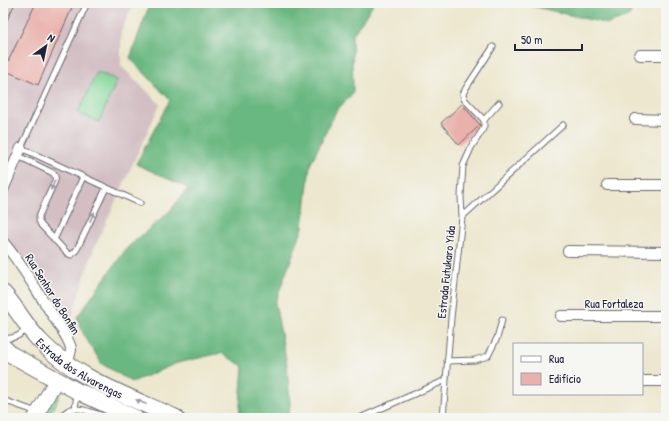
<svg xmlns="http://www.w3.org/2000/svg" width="669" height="421" font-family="'Patrick Hand',sans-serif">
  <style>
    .industrial { fill: #d2bec3 }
    .green { fill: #84d799; stroke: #537c6a }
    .forest { fill: #6bb881; stroke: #466d5e }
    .building { fill: #eab0ab }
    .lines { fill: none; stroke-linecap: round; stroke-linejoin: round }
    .lane-casing { stroke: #69676e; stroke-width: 7 }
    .street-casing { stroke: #69676e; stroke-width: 12 }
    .secondary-casing { stroke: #69676e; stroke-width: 16 }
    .primary-casing { stroke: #69676e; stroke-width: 18 }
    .lane { stroke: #fff; stroke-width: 5 }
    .street { stroke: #fff; stroke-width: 10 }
    .secondary { stroke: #fff; stroke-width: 14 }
    .primary { stroke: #fff; stroke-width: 16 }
    .oneway { fill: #9c9ca7 }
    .labels { text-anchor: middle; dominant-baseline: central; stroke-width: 3; stroke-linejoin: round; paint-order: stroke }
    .street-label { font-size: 12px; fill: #22223b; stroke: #f6f6f2 }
  </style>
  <rect width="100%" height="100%" fill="#f6f6f2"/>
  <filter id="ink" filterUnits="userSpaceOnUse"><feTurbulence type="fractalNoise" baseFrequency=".025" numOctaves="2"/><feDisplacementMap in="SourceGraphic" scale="8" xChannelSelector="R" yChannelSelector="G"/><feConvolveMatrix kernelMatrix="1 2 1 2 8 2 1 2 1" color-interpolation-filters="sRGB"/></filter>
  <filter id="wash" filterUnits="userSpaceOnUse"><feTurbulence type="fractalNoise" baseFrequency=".012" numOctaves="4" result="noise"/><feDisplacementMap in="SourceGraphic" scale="16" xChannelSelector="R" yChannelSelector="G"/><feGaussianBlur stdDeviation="0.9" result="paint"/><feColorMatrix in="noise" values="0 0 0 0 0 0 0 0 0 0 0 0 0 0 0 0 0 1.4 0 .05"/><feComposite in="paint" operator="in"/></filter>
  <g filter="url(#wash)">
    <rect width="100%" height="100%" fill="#ece7ce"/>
    <path class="industrial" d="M3 3H134L121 31V66L160 104 93 251 69 325 61 306 41 275 3 240Z"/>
    <path class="green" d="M97 72 117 80 99 122 78 113Z
      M60 392V394C54 408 54 411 40 417L49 399Z"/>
    <path class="forest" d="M150 3H374L352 36 353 93 336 111 310 165 303 227 275 303 287 365 290 404 288 418H239L243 366 221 353 177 363 132 382 102 364 84 335 77 317 127 248 171 210 188 188 136 164 170 100 130 58Z
      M519 3H636L628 17 608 24Z"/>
    <g id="blocks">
      <path class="building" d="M3 3H15L3 29Z
        M36 3H74L38 85 4 70Z
        M462 104 480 125 459 145 441 123Z"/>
    </g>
  </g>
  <g filter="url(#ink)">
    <use href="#blocks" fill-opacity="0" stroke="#69676e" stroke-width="1"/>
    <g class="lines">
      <g class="lane-casing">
        <path id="lane" d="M87 3 21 148 140 203
          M484 120 499 103
          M18 156 53 173C55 175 56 177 55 181L39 216V221L41 225 67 253 71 255 75 252 78 247 106 188
          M462 217 461 196 463 166 472 146 482 131 484 126V120L464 99 463 94 466 88 493 47
          M54 240 83 177
          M3 339 12 348
          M3 339C13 338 20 337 27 328
          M447 361 475 360 488 356 497 338 502 320
          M3 400 37 412
          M75 409 77 394
          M362 417 446 380
          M58 418C62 415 66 411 71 409 79 407 101 415 109 418
          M443 418 451 318 462 217 563 125"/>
      </g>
      <g class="street-casing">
        <path id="street" d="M640 55H666
          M635 119 666 120
          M607 185H666
          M3 190 21 148
          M3 242C21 263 35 288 50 311 55 320 70 339 71 349 71 354 68 359 66 363
          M568 251 666 252
          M561 316H666
          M642 381H666"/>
      </g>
      <g class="secondary-casing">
        <path id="secondary" d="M35 418 56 380"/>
      </g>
      <g class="primary-casing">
        <g id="primary">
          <path id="s1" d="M3 293C17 308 26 327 41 342 77 379 130 397 176 418"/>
          <path d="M3 350 77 391 84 394 135 418"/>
        </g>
      </g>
      <use href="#lane" class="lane"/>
      <use href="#street" class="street"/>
      <use href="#secondary" class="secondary"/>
      <use href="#primary" class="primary"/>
    </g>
    <defs><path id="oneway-solid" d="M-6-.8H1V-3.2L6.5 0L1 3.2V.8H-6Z"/></defs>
    <g class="oneway">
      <use href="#oneway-solid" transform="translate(53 185) rotate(112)"/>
      <use href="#oneway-solid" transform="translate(92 217) rotate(-65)"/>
      <use href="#oneway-solid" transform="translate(141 402) rotate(-156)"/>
    </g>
  </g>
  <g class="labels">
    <g class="street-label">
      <text transform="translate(446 272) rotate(-84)">Estrada Futukaro Yida</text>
      <text transform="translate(53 294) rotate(58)">Rua Senhor do Bonfim</text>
      <text x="614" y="303">Rua Fortaleza</text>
      <text stroke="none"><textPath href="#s1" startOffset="109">Estrada dos Alvarengas</textPath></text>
    </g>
  </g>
  <rect width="669" height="421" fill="none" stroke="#f6f6f2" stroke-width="16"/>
  <rect x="513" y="343" width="130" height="52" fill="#f6f6f2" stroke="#a1a1a9"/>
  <rect x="521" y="356" width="20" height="6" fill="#ffffff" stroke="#a1a1a9"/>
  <text x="549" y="363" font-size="12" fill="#22223b">Rua</text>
  <rect x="521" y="373" width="20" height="12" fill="#eab0ab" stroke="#a1a1a9"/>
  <text x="549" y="383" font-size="12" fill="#22223b">Edifício</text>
  <g transform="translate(46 46) rotate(33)" stroke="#f6f6f2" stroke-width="3" paint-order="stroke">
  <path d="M0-3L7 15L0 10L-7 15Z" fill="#22223b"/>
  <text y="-6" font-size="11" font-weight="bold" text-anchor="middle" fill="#22223b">N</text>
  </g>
  <path d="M515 44v6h67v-6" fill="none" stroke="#22223b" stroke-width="2"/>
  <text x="521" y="44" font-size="12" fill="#22223b" stroke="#f6f6f2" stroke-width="3" paint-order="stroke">50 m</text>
</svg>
